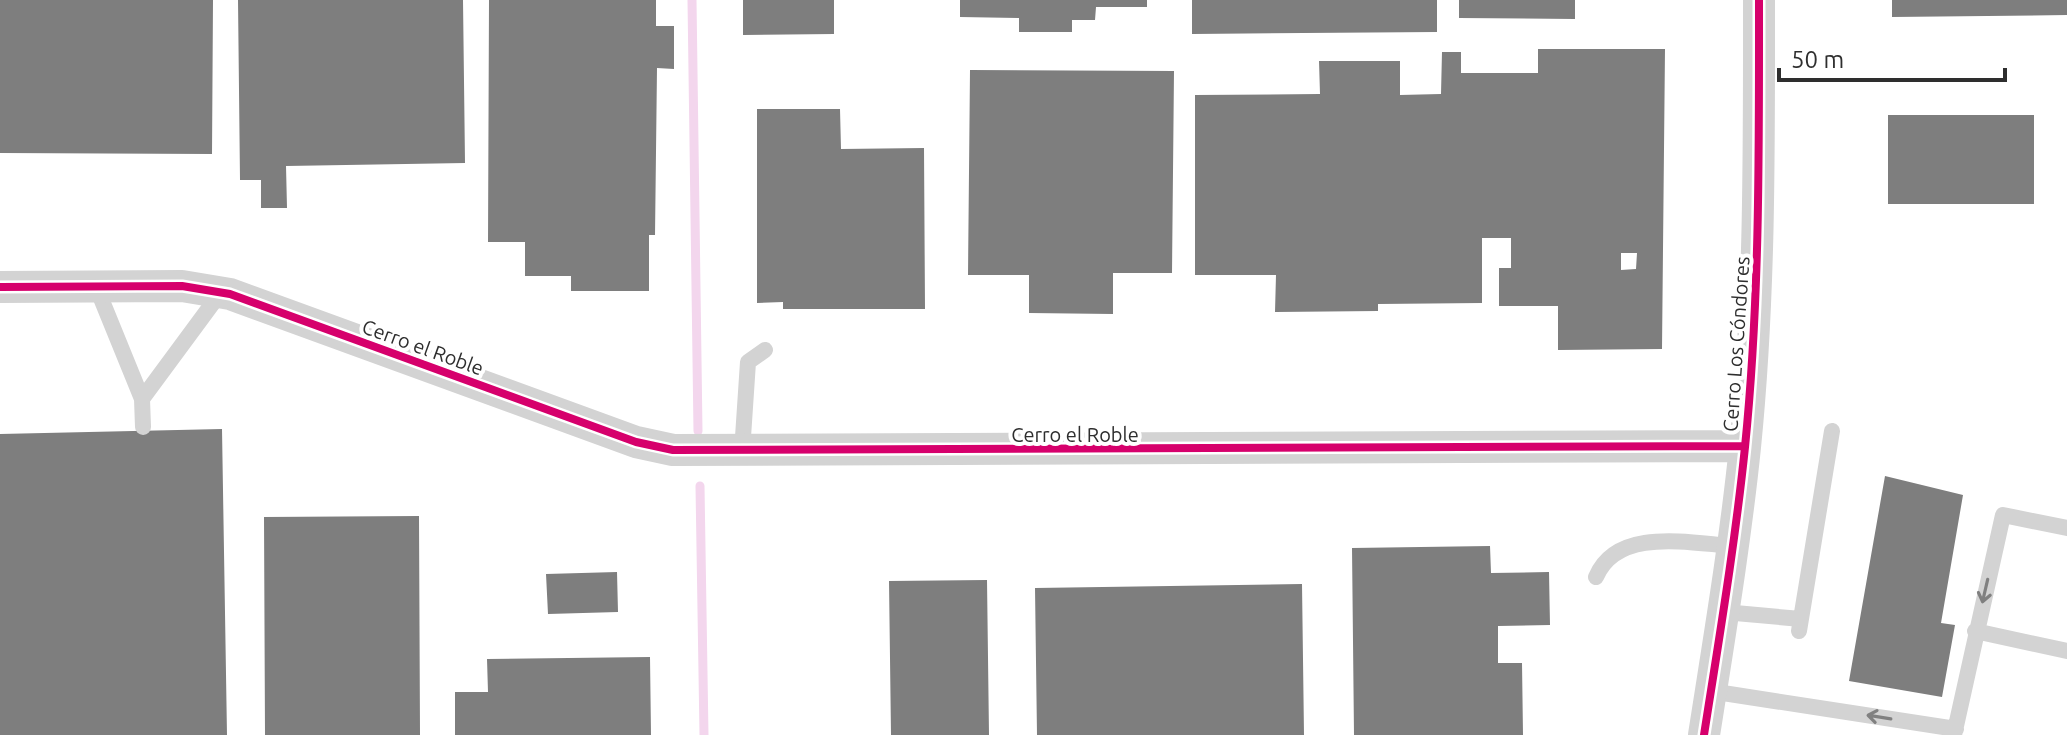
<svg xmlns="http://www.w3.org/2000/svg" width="2067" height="735" font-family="Ubuntu,sans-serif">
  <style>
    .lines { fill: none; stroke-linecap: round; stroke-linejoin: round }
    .stream { stroke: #f3d6ed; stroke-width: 9 }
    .building { fill: #7e7e7e; fill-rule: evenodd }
    .lane { stroke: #d3d3d3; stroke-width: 16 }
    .street { stroke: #d3d3d3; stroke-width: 32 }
    .cycleway-casing { stroke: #fff; stroke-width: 13 }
    .cycleway { stroke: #d6006c; stroke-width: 8 }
    .oneway { stroke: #808080 }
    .labels { text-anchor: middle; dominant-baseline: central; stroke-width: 8; stroke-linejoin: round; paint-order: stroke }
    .street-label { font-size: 20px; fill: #2e2e2e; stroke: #fff }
  </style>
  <rect width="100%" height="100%" fill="#fff"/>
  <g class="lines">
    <path class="stream" d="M692 0 698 431
      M700 486 704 735"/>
  </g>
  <path class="building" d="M0 0H213L212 154 0 153Z
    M238 0H463L465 163 286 166 287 208H261V180H240Z
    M489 0H656V26H674V69L657 68 655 235H649V291H571V276H525V242H488Z
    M743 0H834V34L743 35Z
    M960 0H1147V7H1096L1095 20H1072V32H1019V18L960 17Z
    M1192 0H1437V32L1192 34Z
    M1459 0H1575V19L1459 18Z
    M1892 0H2067V15L1892 17Z
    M1538 49H1665L1662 349 1558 350V306H1499V268H1511V238H1482V303L1378 304V311L1275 312 1276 275H1195V95L1320 94 1319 61H1400V95L1441 94 1442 52H1461V73H1538ZM1621 253H1637L1636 269 1621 270Z
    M970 70 1174 71 1172 273H1113V314L1029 313V275H968Z
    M757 109H840L841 149 924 148 925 309H783V302L757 303Z
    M1888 115H2034V204H1888Z
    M222 429 227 735H0V434Z
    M1885 476 1963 495 1941 623 1955 625 1942 697 1849 681Z
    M419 516 420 735H265L264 517Z
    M1490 546 1491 573 1549 572 1550 625 1498 626V663H1522L1523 735H1354L1352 548Z
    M617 572 618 612 548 614 546 574Z
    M987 580 989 735H891L889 581Z
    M1302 584 1304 735H1037L1035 588Z
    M650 657 651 735H455V692H488L487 659Z"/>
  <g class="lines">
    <path class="lane" d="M96 286 142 399 143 427
      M142 399 221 292
      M742 452 748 362 765 350
      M1596 577C1617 527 1689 543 1733 546
      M1724 612 1801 619
      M1799 631 1832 431
      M1975 631 2067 651
      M1710 691 1956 729
      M1954 735 2003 515 2067 528"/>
    <path class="street" d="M0 287 182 286 230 294 636 442 673 450 1745 446
      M1704 735C1719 639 1735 544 1745 447 1760 298 1759 150 1759 0"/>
    <g class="cycleway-casing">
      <path id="cycleway" d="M0 287 182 286 230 294 636 442 673 450 1745 446
        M1704 735C1719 639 1735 544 1745 447 1760 298 1759 150 1759 0"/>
    </g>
    <use href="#cycleway" class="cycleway"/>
  </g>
  <defs><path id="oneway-shaft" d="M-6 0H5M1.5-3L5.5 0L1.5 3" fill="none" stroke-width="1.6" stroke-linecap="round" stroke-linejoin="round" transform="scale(2)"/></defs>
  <g class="oneway">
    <use href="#oneway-shaft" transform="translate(1985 591) rotate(103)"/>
    <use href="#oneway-shaft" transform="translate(1879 717) rotate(-171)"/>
  </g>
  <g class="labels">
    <g class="street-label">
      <text transform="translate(1736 344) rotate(-86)">Cerro Los Cóndores</text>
      <text transform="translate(423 347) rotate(20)">Cerro el Roble</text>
      <text x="1075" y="434">Cerro el Roble</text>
    </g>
  </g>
  <path d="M1779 68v12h226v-12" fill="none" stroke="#2e2e2e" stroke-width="4"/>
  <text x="1791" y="68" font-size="24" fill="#2e2e2e" stroke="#ffffff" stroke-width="6" paint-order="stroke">50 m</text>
</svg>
